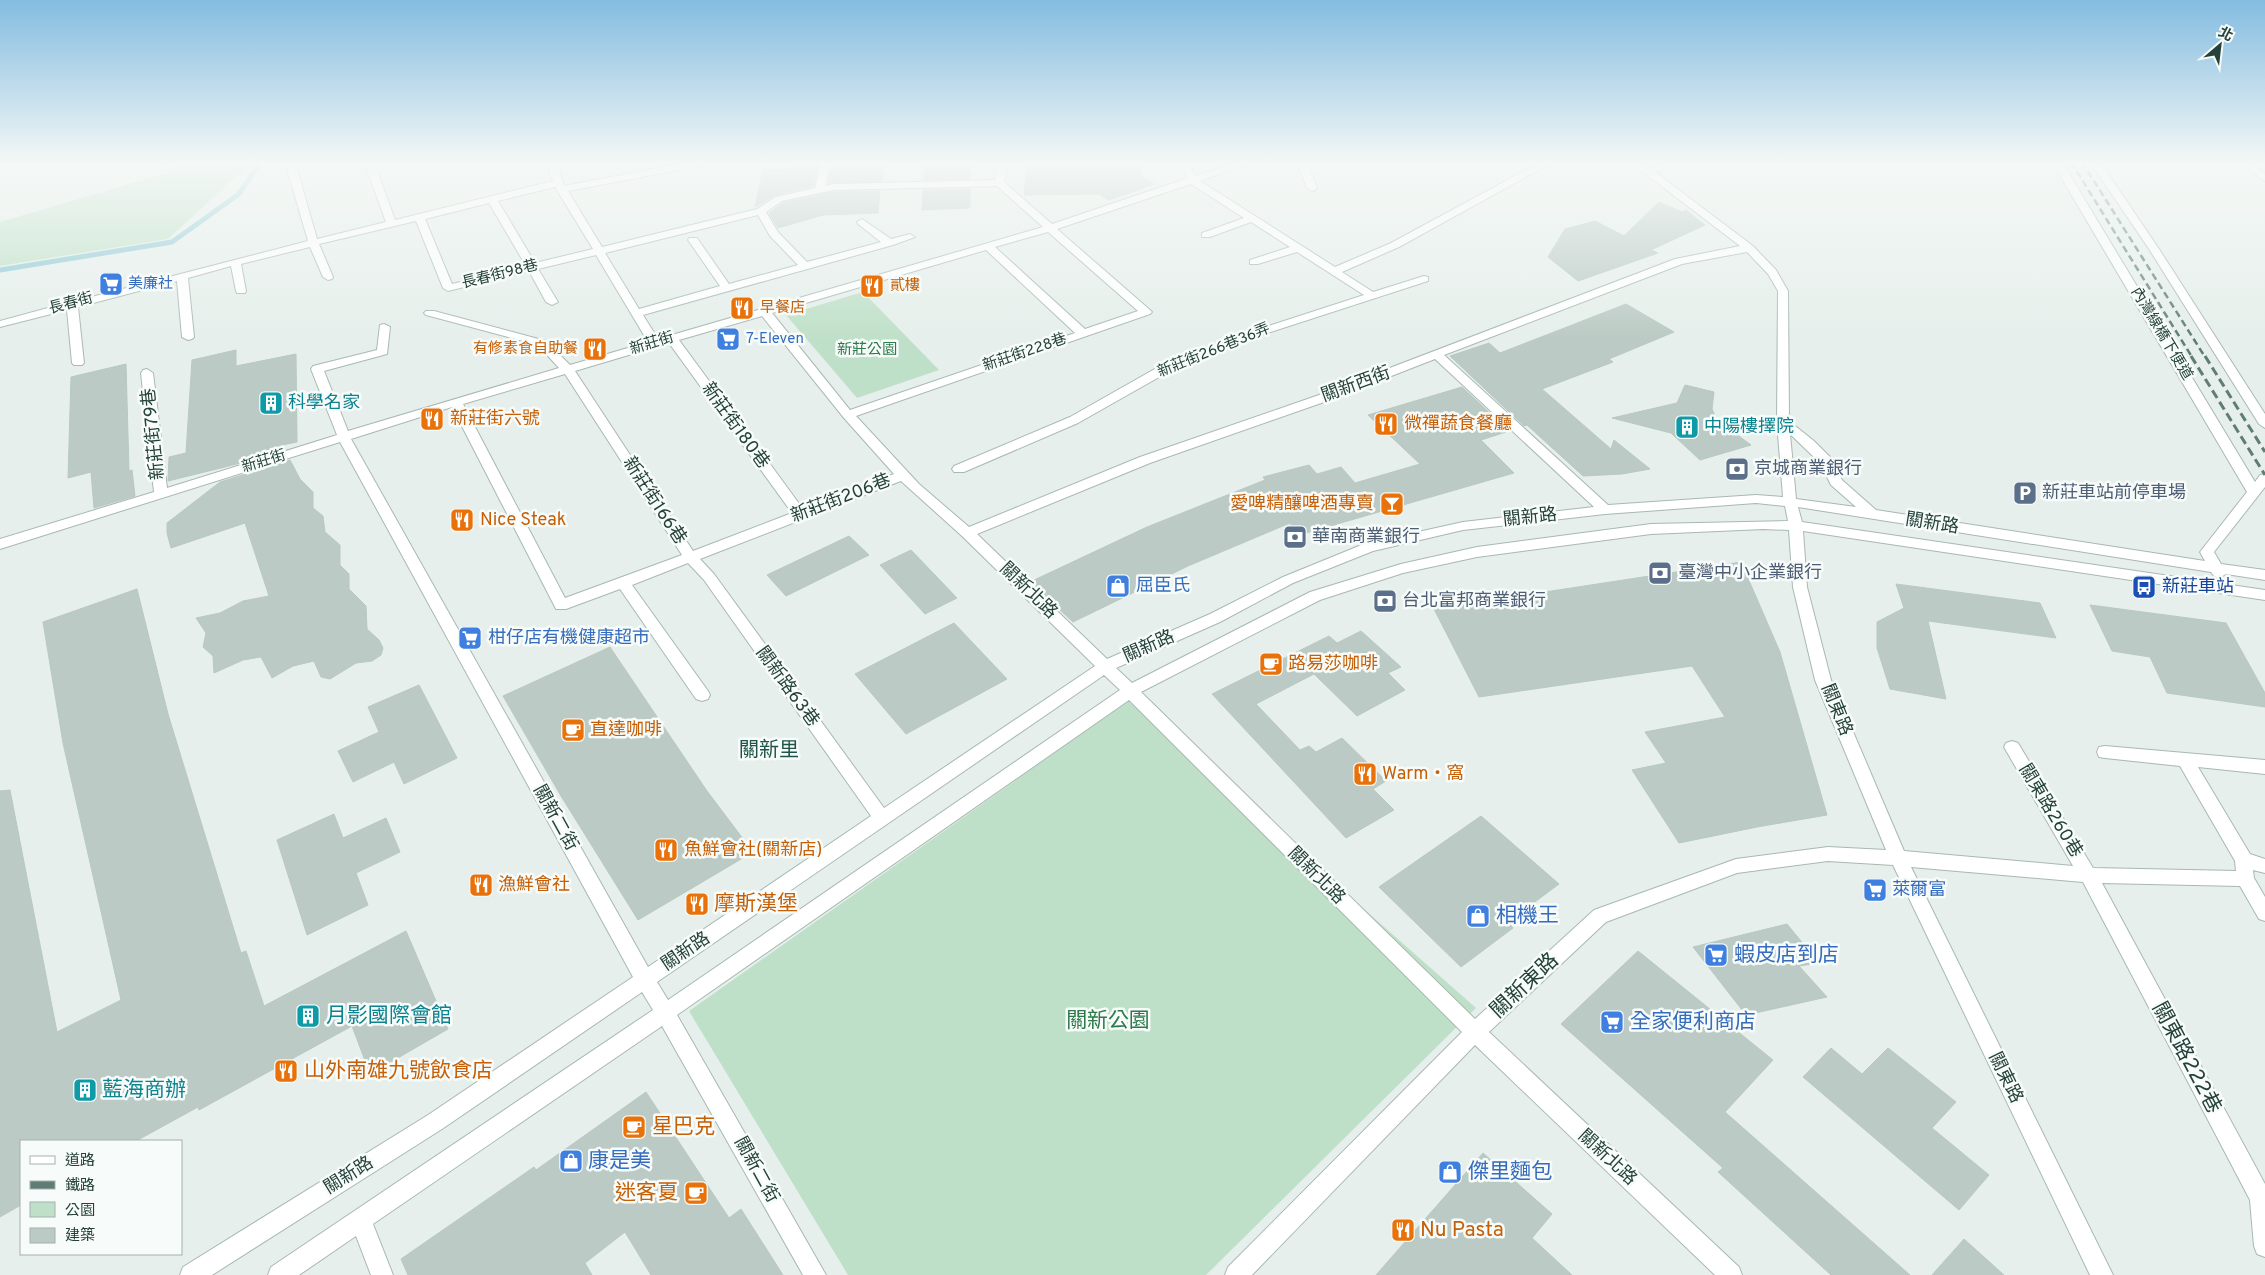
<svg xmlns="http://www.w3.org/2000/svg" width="2265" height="1275" font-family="Overpass,'Noto Sans TC',sans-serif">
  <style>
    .green { fill: #bfe0c8 }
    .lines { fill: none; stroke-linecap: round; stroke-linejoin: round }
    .stream { stroke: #8ec9d4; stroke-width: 5 }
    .building { fill: #bbcac4; stroke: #b8c9c2 }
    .minor-casing { stroke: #a8b8b2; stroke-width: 2 }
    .minor { fill: #fff; fill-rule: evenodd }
    .rail-far1 { stroke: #5f7d75; stroke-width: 2.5; stroke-dasharray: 7 4; stroke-linecap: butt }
    .rail { stroke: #5f7d75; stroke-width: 3; stroke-dasharray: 9 4.5; stroke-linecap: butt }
    .labels { text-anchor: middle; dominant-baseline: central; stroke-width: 5; stroke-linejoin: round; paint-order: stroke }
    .far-street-label { font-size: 15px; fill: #24423a; stroke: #f7fbf9 }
    .far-shop-label { font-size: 15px; fill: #366cbe; stroke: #f7fbf9; text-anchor: start }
    .far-food-label { font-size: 15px; fill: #c56008; stroke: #f7fbf9; text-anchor: start }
    .far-park-label { font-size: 15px; fill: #2d7a4b; stroke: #f7fbf9 }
    .street-label { font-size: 18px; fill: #24423a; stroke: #f7fbf9 }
    .culture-label { font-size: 18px; fill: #0d838f; stroke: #f7fbf9; text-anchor: start }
    .food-label { font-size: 18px; fill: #c56008; stroke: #f7fbf9; text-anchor: start }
    .service-label { font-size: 18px; fill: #4e5e75; stroke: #f7fbf9; text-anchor: start }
    .shop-label { font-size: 18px; fill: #366cbe; stroke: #f7fbf9; text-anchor: start }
    .transit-label { font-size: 18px; fill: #164399; stroke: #f7fbf9; text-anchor: start }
    .quarter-label { font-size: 20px; fill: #1f5548; stroke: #f7fbf9 }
    .near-food-label { font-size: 21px; fill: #c56008; stroke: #f7fbf9; text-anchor: start }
    .near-shop-label { font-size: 21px; fill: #366cbe; stroke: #f7fbf9; text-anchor: start }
    .near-street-label { font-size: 21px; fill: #24423a; stroke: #f7fbf9 }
    .near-culture-label { font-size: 21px; fill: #0d838f; stroke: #f7fbf9; text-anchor: start }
    .near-park-label { font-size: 21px; fill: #2d7a4b; stroke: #f7fbf9 }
  </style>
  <rect width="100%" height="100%" fill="#e6efeb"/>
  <path class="green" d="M204 162H252L168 239 0 266V222Z
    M863 292 939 370 857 398 786 315Z
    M1128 701 1476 1008 1206 1275H848L689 1011Z"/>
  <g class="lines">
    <path class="stream" d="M0 270 172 242 239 194 258 166"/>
  </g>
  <path class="building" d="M795 162H819L813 186 776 195 755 207 763 170 794 169Z
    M833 162H884L882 181 828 184Z
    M925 162H971L970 179 924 180Z
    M1028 162H1141V176L1154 184 1109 200 1099 194 1024 195Z
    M970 189V208L922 210 923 190Z
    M880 191 878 213 823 215 778 228 769 213 783 203 834 192Z
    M1659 202 1682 212 1686 210 1705 225 1651 250 1658 253 1578 281 1548 257 1565 229 1595 221 1624 236Z
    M1626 304 1674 332 1609 359 1613 362 1542 389 1611 449 1614 440 1650 469 1622 474 1583 476 1527 425 1524 426 1450 356 1489 343 1500 353Z
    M236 350V366L296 354 297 442 282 445 285 449 245 462 168 481 169 457 186 453 192 360Z
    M126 364 129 471 132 470 135 496 94 508 91 472 68 478 71 377Z
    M1685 385 1714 392 1712 409 1717 420 1751 445 1700 460 1671 433 1612 418 1677 403Z
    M1462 387 1509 431 1481 440 1514 473 1299 535 1290 523 1188 566 1073 622 1030 582 1147 527 1265 480 1263 477 1309 465 1317 474 1341 467 1355 483 1420 464 1368 415Z
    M290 460 300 479 313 492V508L323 516 325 532 340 545V565L349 574V589L366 606 367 629 379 640 383 648 381 655 372 661 356 663 330 679 321 677 314 661 293 666 272 678 261 657 243 660 214 673 213 656 203 647 206 633 196 618 220 613 243 601 269 596 245 523 171 548 167 533V523L220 482Z
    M849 536 869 555 786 596 767 575Z
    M911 550 957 598 925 614 880 565Z
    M1741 562 1780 652 1827 815 1757 827 1679 843 1632 770 1666 763 1645 732 1725 717 1692 666 1479 697 1434 609Z
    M1896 584 2040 603 2056 638 1928 621 1946 699 1890 689 1877 648V622L1904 608Z
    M137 589 168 714 241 953 246 951 264 1006 406 931 448 1029 370 1074 352 1026 199 1110 198 1107 136 1141H21V1205L0 1217V791L10 790 57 1032 121 1000 63 743 43 622Z
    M2090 605 2226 623 2265 693V707L2167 693 2150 657 2112 651Z
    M954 623 1007 679 906 734 855 674Z
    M1361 631 1401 667 1388 673 1405 690 1357 716 1314 674 1256 704 1300 750 1309 746 1316 752 1342 738 1386 781 1373 789 1394 810 1346 838 1212 694 1329 636 1337 643Z
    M610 647 707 791 753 852 638 920 561 796 503 696Z
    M419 685 457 758 404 784 394 762 353 782 338 751 379 732 368 707Z
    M334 814 343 838 386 818 400 852 356 873 368 905 307 935 277 840Z
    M1481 816 1559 884 1508 922 1513 928 1461 967 1379 887Z
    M1787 924 1819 963 1799 966 1827 997 1746 1015 1693 947Z
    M1638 951 1773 1060 1725 1112 1910 1275H1831L1718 1172 1723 1168 1561 1024Z
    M1831 1048 1862 1074 1888 1048 1956 1102 1932 1128 1989 1175 1959 1210 1803 1077Z
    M646 1092 729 1218 741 1209 783 1275H651L625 1232 585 1263 592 1275H408L401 1259 534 1167 536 1170Z
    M1483 1153 1552 1214 1532 1238 1572 1275H1376Z
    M1964 1239 2004 1275H1932Z"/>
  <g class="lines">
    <g class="minor-casing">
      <path id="minor" d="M174 162H189L166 170 161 167Z
        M285 162H295L317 239 386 222 364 162H374L395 220 553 181 547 162H557L564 186 691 162H711L706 165 568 191 602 247 757 209 776 197 815 188 821 162H831L825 186 834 184 995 180 999 162H1009L1004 182 1052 224 1188 178 1177 162H1187L1196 176 1237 162H1251L1200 181 1335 267 1391 243 1541 162H1553L1399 247 1342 272 1373 292 1424 276 1428 277V281L1252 338 1168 372 1078 423 964 472H954L952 469 954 466 1070 417 1160 366 1244 334 1364 295 1297 252 1258 264H1250V260L1290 247 1251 222 1210 237H1202V233L1244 218 1191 184 1057 229 1150 310 1152 312 1150 314 856 416 919 484 969 527 1140 457 1319 395 1675 259 1740 246 1630 162H1641L1649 168 1668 162H1682L1655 172 1753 246 1776 270 1788 291 1789 421 1814 441 1831 458 1842 480 1876 510 2205 561 2200 552 2247 492 2052 162H2062L2255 482 2260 475 2265 474V487L2214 552 2221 564 2265 570V580L2226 574 2219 578 2214 576 2211 572 1798 507 1802 522 2265 590V600L1803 531 1807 587 1831 680 1904 851 2073 866 2004 747 2006 743 2012 741 2018 743 2093 868 2236 871 2235 861 2180 766 2105 758 2099 757 2097 752 2099 747 2105 746 2265 760V774L2198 767 2250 854 2265 859V873L2253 870 2254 878 2265 897V921L2259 919 2240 886 2102 883 2265 1184V1257L2257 1254 2254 1246 2250 1200 2083 882 1911 867 2113 1275H2090L1893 865 1828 861 1737 873 1606 922 1489 1032 1739 1267 1742 1275H1715L1475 1045 1252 1275H1225L1228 1267 1462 1032 1129 700 677 1015 826 1275H803L662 1026 373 1224 393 1275H371L356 1236 299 1275H268L271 1267 653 1010 642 992 442 1129 212 1275H180L183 1267 428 1115 633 977 340 442 0 549V539L154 492 141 373 143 370 147 369 153 373 167 488 337 435 311 369 313 366 377 350 380 325 384 324 390 327 387 354 324 371 348 431 559 368 538 345 426 315 424 313 426 311H434L546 341 570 365 648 342 596 255 538 269 558 302 552 305 546 302 529 271 448 291 443 288 416 221 319 244 333 277 332 279 328 280 323 277 310 247 241 264 246 291 245 293H237L236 291 231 266 188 278 194 337 192 339 188 340 182 337 177 281 78 307 84 363 82 365H74L72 363 67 310 0 327V321L66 303 68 301H76L308 241ZM997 186 1043 227 658 339 643 315 893 245 915 237 910 234 891 239 862 219 857 222 858 224 881 242 807 262 778 232 766 212 782 201 834 190ZM555 187 593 249 535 263 498 201ZM489 203 526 266 452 284 425 219ZM758 215 770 236 798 265 729 284 697 238H689L688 240 720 286 639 309 605 253ZM1048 232 1138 311 1085 329 995 247ZM986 250 1075 333 850 410 772 313ZM1747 252 1768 274 1778 291 1777 422 1783 497 1756 495 1608 505 1444 355 1682 264ZM762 316 844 418 894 474 803 509 679 340ZM669 343 792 513 693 551 575 371ZM1435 359 1594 507 1463 522 1364 544 1283 577 1210 614 1107 659 977 534 1150 463 1327 401ZM565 374 682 555 565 598 463 404ZM452 407 556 609H566L620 589 696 699 702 701 708 699 710 695 708 691 632 585 688 563 704 580 871 816 648 967 351 439ZM1790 434 1820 463 1831 485 1856 507 1796 499ZM901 481 962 536 1095 666 884 808 714 574 700 559ZM1756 503 1785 506 1788 521 1651 524 1477 547 1401 564 1310 592 1132 683 1116 668 1220 622 1293 583 1373 551 1463 530 1605 514ZM1763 529 1789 530 1793 587 1815 680 1886 850 1828 847 1736 859 1594 910 1475 1019 1141 692 1320 600 1403 573 1477 557 1651 534ZM1104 675 1120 690 668 1000 657 982Z
        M1297 162H1307L1317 188 1315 190 1312 191 1307 188Z
        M2090 162H2100L2159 249 2265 414V428L2259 424 2149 249Z
        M2238 162H2249L2265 174V181Z"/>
    </g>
    <use href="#minor" class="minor"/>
    <path class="rail-far1" d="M2071 162 2192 357
      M2082 162 2205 357"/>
    <path class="rail" d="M2191 356 2265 475
      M2205 356 2265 452"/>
  </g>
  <linearGradient id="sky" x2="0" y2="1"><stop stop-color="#84bce0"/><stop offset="0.48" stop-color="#f4f8f6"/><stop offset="1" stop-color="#f4f8f6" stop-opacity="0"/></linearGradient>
  <rect width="2265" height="340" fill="url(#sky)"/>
  <defs>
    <g id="supermarket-square" transform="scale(1.25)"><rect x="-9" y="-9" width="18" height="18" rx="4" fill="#3f7fe0" stroke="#f7fbf9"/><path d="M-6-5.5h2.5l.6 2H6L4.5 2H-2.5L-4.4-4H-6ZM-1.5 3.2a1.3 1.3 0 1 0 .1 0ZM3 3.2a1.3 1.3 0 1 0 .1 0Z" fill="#fff"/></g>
    <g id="restaurant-square" transform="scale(1.25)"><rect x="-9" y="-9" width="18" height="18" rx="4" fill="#e8710a" stroke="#f7fbf9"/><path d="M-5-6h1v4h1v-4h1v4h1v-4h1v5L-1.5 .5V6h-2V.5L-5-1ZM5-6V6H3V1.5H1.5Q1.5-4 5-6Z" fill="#fff"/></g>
    <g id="building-square" transform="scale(1.25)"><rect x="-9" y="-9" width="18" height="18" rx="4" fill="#0f9aa8" stroke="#f7fbf9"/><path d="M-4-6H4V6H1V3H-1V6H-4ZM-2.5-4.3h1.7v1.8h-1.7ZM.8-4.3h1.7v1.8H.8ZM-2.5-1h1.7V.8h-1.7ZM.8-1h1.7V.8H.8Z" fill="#fff"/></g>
    <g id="bank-square" transform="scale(1.25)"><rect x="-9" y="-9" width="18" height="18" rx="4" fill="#5c6f8a" stroke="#f7fbf9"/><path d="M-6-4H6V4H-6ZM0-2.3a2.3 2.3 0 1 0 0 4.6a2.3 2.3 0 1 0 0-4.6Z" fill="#fff"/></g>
    <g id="parking-square" transform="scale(1.25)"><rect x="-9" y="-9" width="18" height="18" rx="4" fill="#5c6f8a" stroke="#f7fbf9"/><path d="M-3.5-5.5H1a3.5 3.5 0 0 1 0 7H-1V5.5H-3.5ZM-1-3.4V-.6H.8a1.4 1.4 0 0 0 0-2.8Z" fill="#fff"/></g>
    <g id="bar-square" transform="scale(1.25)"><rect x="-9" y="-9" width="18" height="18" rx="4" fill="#e8710a" stroke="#f7fbf9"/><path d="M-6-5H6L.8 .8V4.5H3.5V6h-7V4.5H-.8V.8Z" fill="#fff"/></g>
    <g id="shop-square" transform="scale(1.25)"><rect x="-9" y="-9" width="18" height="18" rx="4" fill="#3f7fe0" stroke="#f7fbf9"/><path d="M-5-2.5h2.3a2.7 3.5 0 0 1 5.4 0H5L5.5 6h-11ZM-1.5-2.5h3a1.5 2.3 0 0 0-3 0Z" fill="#fff"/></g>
    <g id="bus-square" transform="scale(1.25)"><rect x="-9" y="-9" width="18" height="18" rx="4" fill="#1a4fb4" stroke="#f7fbf9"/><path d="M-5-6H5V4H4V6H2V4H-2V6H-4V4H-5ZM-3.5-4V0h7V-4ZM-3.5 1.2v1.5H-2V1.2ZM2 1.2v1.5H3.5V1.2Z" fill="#fff"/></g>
    <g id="cafe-square" transform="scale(1.25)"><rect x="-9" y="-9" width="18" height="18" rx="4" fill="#e8710a" stroke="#f7fbf9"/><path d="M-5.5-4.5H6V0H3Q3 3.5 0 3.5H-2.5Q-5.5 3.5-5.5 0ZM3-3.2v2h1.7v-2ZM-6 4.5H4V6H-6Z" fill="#fff"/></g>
  </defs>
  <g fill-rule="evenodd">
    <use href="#supermarket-square" x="111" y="284"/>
    <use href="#restaurant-square" x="872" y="286"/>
    <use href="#restaurant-square" x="742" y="308"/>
    <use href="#supermarket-square" x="728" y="339"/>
    <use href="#restaurant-square" x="595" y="349"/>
    <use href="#building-square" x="271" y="403"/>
    <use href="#restaurant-square" x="432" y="419"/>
    <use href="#restaurant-square" x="1386" y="424"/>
    <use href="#building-square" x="1687" y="427"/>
    <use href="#bank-square" x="1737" y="469"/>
    <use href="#parking-square" x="2025" y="493"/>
    <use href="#bar-square" x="1392" y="504"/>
    <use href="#restaurant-square" x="462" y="520"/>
    <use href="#bank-square" x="1295" y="537"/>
    <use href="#bank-square" x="1660" y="573"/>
    <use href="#shop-square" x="1118" y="586"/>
    <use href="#bus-square" x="2144" y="587"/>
    <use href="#bank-square" x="1385" y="601"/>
    <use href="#supermarket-square" x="470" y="638"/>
    <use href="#cafe-square" x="1271" y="664"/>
    <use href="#cafe-square" x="573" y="730"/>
    <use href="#restaurant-square" x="1365" y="774"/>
    <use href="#restaurant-square" x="666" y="850"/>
    <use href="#restaurant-square" x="481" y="885"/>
    <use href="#supermarket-square" x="1875" y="890"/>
    <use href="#restaurant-square" x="697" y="904"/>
    <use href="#shop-square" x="1478" y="916"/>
    <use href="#supermarket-square" x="1716" y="955"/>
    <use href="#building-square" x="308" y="1016"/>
    <use href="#supermarket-square" x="1612" y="1022"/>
    <use href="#restaurant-square" x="286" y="1071"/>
    <use href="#building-square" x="85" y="1090"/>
    <use href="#cafe-square" x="634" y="1127"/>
    <use href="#shop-square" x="571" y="1161"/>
    <use href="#shop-square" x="1450" y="1172"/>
    <use href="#cafe-square" x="696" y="1193"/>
    <use href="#restaurant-square" x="1403" y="1230"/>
  </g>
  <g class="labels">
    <g class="far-street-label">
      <text transform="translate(500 275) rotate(-14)">長春街98巷</text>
      <text transform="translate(71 304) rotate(-15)">長春街</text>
      <text transform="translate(2161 334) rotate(59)">內灣線橋下便道</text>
      <text transform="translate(652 344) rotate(-17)">新莊街</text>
      <text transform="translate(1214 351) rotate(-22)">新莊街266巷36弄</text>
      <text transform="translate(1025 353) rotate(-19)">新莊街228巷</text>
      <text transform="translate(264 462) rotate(-17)">新莊街</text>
    </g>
    <g class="far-shop-label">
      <text x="128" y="284">美廉社</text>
      <text x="746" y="339">7-Eleven</text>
    </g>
    <g class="far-food-label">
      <text x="890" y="286">貳樓</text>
      <text x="760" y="308">早餐店</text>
      <text x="578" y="349" text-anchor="end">有修素食自助餐</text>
    </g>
    <g class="far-park-label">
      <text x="867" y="350">新莊公園</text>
    </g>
    <g class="street-label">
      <text transform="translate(1356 385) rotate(-20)">關新西街</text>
      <text transform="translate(735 426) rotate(54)">新莊街180巷</text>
      <text transform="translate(154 434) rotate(-96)">新莊街79巷</text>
      <text transform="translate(841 499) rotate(-21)">新莊街206巷</text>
      <text transform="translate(654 501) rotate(57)">新莊街166巷</text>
      <text transform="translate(1530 518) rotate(-6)">關新路</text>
      <text transform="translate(1932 524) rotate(9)">關新路</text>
      <text transform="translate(1028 591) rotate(44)">關新北路</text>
      <text transform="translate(1149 647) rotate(-24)">關新路</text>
      <text transform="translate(787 687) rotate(54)">關新路63巷</text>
      <text transform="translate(1836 710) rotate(68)">關東路</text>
      <text transform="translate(2050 811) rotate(59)">關東路260巷</text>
      <text transform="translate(555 818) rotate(61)">關新二街</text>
      <text transform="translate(1316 876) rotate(45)">關新北路</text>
      <text transform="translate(686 952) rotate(-34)">關新路</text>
      <text transform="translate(2005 1078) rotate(64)">關東路</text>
      <text transform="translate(1607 1158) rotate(43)">關新北路</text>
      <text transform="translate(756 1170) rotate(61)">關新二街</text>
      <text transform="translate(349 1176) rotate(-32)">關新路</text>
    </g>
    <g class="culture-label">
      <text x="288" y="403">科學名家</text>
      <text x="1704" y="427">中陽樓擇院</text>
    </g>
    <g class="food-label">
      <text x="450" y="419">新莊街六號</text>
      <text x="1404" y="424">微禪蔬食餐廳</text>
      <text x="1374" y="504" text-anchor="end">愛啤精釀啤酒專賣</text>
      <text x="480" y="520">Nice Steak</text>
      <text x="1288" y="664">路易莎咖啡</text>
      <text x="590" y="730">直達咖啡</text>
      <text x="1382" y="774">Warm・窩</text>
      <text x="684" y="850">魚鮮會社(關新店)</text>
      <text x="498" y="885">漁鮮會社</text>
    </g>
    <g class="service-label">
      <text x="1754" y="469">京城商業銀行</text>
      <text x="2042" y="493">新莊車站前停車場</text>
      <text x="1312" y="537">華南商業銀行</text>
      <text x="1678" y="573">臺灣中小企業銀行</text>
      <text x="1402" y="601">台北富邦商業銀行</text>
    </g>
    <g class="shop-label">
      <text x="1136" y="586">屈臣氏</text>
      <text x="488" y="638">柑仔店有機健康超市</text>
      <text x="1892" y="890">萊爾富</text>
    </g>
    <g class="transit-label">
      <text x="2162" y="587">新莊車站</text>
    </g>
    <g class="quarter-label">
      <text x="769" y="751">關新里</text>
    </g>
    <g class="near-food-label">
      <text x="714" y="904">摩斯漢堡</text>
      <text x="304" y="1071">山外南雄九號飲食店</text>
      <text x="652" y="1127">星巴克</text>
      <text x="678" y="1193" text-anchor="end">迷客夏</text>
      <text x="1420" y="1230">Nu Pasta</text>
    </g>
    <g class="near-shop-label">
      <text x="1496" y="916">相機王</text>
      <text x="1734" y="955">蝦皮店到店</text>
      <text x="1630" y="1022">全家便利商店</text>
      <text x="588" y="1161">康是美</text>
      <text x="1468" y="1172">傑里麵包</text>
    </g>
    <g class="near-street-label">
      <text transform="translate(1525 986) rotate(-43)">關新東路</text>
      <text transform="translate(2186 1058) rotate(62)">關東路222巷</text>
    </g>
    <g class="near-culture-label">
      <text x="326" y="1016">月影國際會館</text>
      <text x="102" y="1090">藍海商辦</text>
    </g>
    <g class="near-park-label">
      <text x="1108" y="1021">關新公園</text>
    </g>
  </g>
  <rect x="20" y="1140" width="162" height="115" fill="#f7fbf9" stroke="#a3b1ad"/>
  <rect x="30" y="1156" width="25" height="8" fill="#ffffff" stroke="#a3b1ad"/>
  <text x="65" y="1165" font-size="15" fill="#24423a">道路</text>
  <rect x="30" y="1181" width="25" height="8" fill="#5f7d75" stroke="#a3b1ad"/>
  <text x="65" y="1190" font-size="15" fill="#24423a">鐵路</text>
  <rect x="30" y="1202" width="25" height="15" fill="#bfe0c8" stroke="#a3b1ad"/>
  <text x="65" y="1215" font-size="15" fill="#24423a">公園</text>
  <rect x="30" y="1228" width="25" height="15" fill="#bbcac4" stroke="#a3b1ad"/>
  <text x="65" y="1240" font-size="15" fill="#24423a">建築</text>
  <g transform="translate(2220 45) rotate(28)" stroke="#f7fbf9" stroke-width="4" paint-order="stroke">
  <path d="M0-4L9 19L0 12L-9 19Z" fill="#24423a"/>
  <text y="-8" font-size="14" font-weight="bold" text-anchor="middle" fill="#24423a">北</text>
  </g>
</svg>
